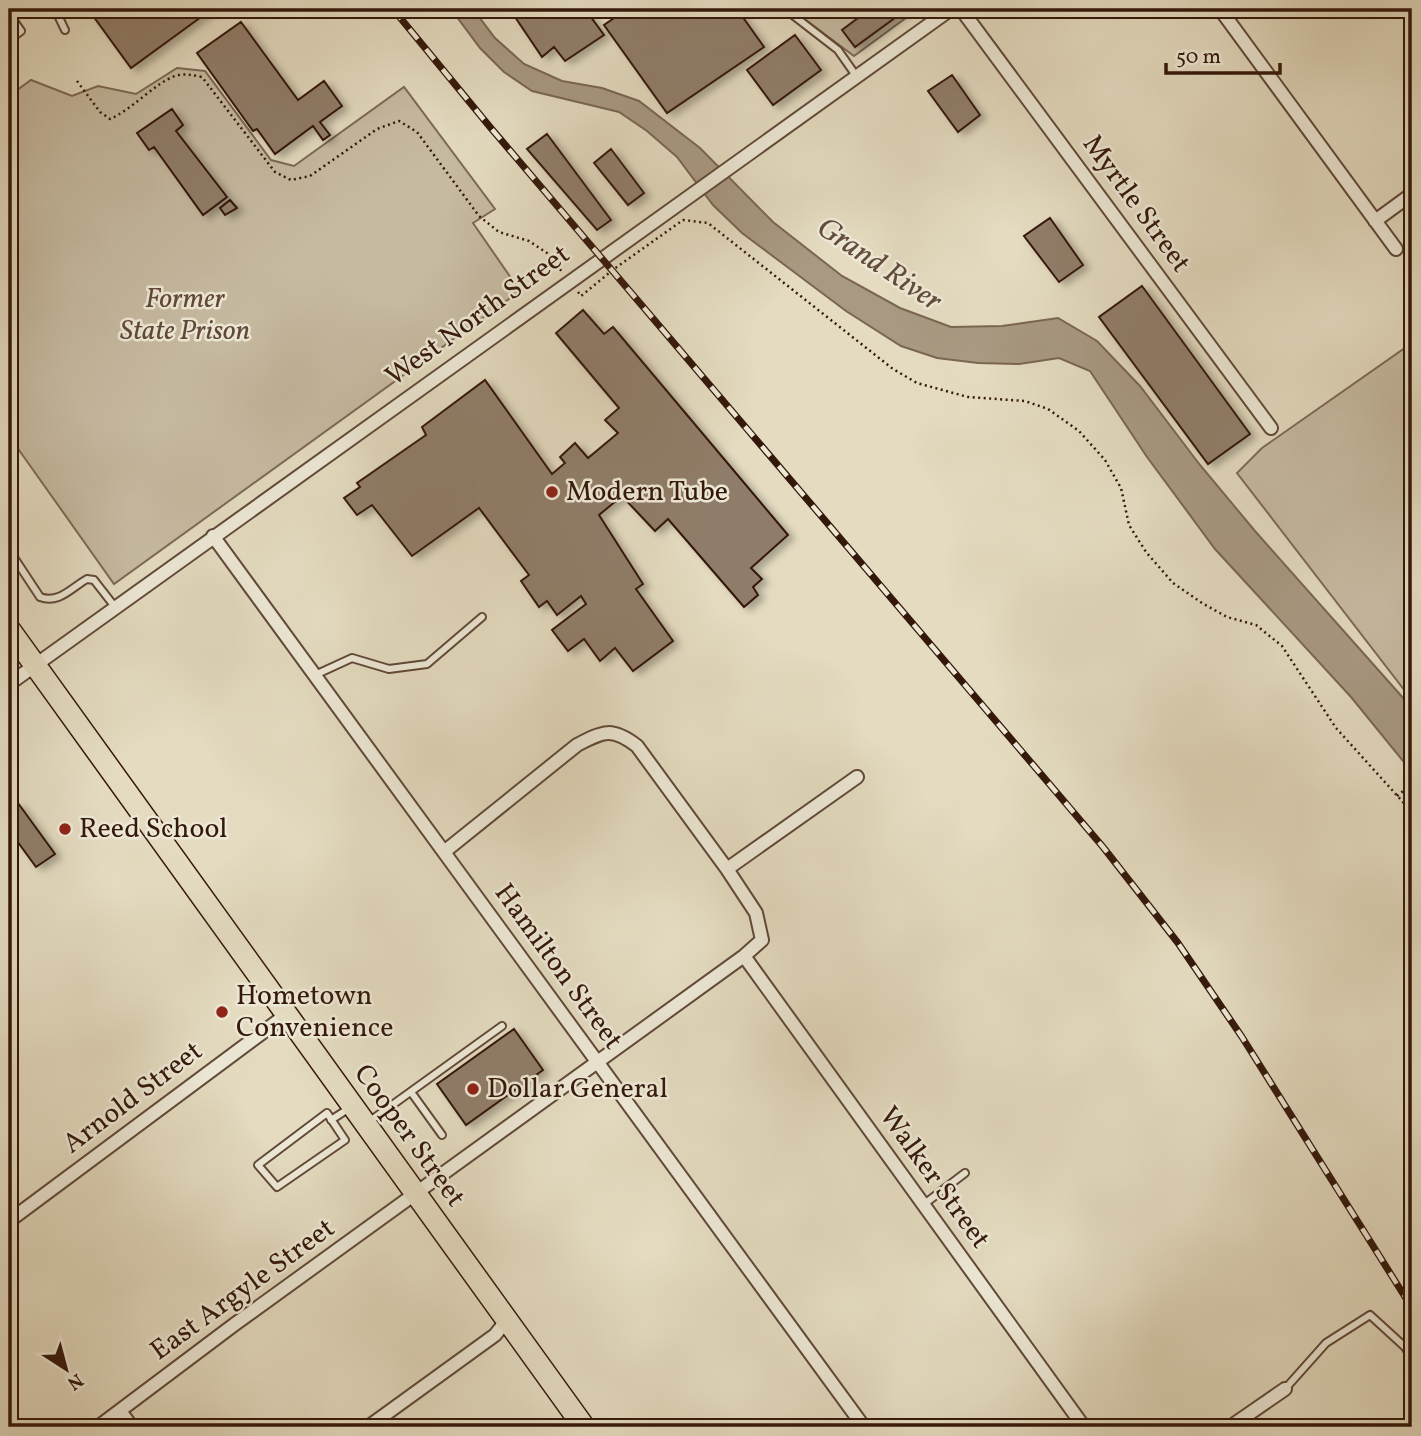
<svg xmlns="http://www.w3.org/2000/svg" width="1421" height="1436" font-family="Vollkorn,serif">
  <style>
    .green { fill: #c6baa1; stroke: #7d6956; stroke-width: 2 }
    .water { fill: #a89982; stroke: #7a6552; stroke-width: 2 }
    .building { fill: #907d69; stroke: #34180a; stroke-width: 2; filter: url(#shadow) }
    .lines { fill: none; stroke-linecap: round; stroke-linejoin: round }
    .service-casing { stroke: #604938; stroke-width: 10 }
    .minor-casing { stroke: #604938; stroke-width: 16 }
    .primary-casing { stroke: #34180a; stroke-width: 24 }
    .path { stroke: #34180a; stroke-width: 2.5; stroke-dasharray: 2 3.5; stroke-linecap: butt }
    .service { stroke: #ede8d6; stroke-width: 6 }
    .minor { stroke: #ede8d6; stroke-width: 12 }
    .primary { stroke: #e4dbc0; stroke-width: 21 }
    .rail-casing { stroke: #34180a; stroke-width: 7 }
    .rail { stroke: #ede8d6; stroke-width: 4.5; stroke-dasharray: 13; stroke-linecap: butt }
    .poi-dot { fill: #8f2418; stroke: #ede8d6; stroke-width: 2.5 }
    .labels { text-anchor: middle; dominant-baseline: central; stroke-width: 5; stroke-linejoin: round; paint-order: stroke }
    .street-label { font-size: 28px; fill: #34180a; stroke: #ede8d6 }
    .park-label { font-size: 28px; font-style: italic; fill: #604937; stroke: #ede8d6 }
    .poi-label { font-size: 28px; fill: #34180a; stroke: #ede8d6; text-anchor: start }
    .water-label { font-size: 30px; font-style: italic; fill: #624c3a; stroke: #ede8d6 }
  </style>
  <defs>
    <filter id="shadow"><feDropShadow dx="6" dy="3.5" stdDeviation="3.5" flood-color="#0004"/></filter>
  </defs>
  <rect width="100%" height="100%" fill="#e4dbc0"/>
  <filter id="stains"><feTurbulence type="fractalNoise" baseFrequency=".00286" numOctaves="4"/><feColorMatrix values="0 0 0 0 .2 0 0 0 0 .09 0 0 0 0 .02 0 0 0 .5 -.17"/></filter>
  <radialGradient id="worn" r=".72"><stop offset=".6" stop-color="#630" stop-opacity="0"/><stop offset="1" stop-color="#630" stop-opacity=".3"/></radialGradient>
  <path class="green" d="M791 9H918L854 56Z
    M177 68 205 71 271 160 294 166 404 87 495 209 473 223 520 291 114 584 9 436V96L31 80 72 96 98 86 136 94Z
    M1412 343V700L1237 473 1262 448Z"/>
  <path class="water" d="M451 9H473L495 38 524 64 562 81 602 88 639 101 700 148 773 222 842 276 900 308 951 327 1002 326 1058 318 1097 341 1140 386 1200 465 1255 531 1412 708V772L1351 697 1215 549 1147 457 1090 371 1059 358 1019 364 978 363 937 358 901 346 846 311 742 233 713 205 677 157 647 131 619 112 532 91 504 72 480 48Z"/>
  <path class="building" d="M88 9H212L131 68Z
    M520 9H585L604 35 565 61 554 47 542 57 513 14Z
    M627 9H737L764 47 667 113 604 25Z
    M870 9H907L855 47 842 30Z
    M241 22 298 100 324 81 342 106 320 122 330 135 323 140 313 126 275 154 257 129 253 131 197 53Z
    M795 35 821 70 773 105 747 70Z
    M952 75 980 115 958 132 928 91Z
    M172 109 183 125 176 131 227 197 203 215 154 147 149 150 137 133Z
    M547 134 611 220 597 230 527 149Z
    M611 149 644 193 628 205 594 163Z
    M230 200 237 208 225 215 220 208Z
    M1050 218 1083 265 1059 282 1024 236Z
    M1142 286 1250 434 1208 464 1099 317Z
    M583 310 604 334 613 327 788 535 751 568 762 579 753 587 758 595 744 607 668 519 655 531 622 496 599 515 643 584 636 589 673 641 633 671 615 648 600 661 584 639 568 651 552 630 586 604 581 596 557 615 547 601 539 607 521 581 529 575 479 508 412 556 372 505 357 515 344 498 360 487 357 483 426 435 422 427 485 380 552 474 565 463 560 457 575 443 588 458 618 433 605 420 619 408 556 333Z
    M18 803 55 854 36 867 9 830V810Z
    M514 1029 543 1070 466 1125 437 1084Z"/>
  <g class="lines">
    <g class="service-casing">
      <path id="service" d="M55 9 65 30
        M785 9 838 50 857 77
        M9 14 21 31 9 40
        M9 486V494
        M9 550 40 597C59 604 71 588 87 579L94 580 115 607
        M315 675 352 658 389 669 427 664 482 617
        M411 1092 442 1135
        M327 1113 345 1140 277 1187 258 1165Z
        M331 1120 351 1107
        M370 1121 502 1026
        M923 1205 965 1173
        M1285 1389 1326 1343 1370 1315 1405 1347 1412 1359"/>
    </g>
    <g class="minor-casing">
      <path id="minor" d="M961 9 1271 428
        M1220 9 1396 249
        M1375 221 1412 194
        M213 536 864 1427
        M9 684 951 9
        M727 869 857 777
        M744 956 1084 1427
        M9 1221 286 1015
        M120 1411 132 1427
        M98 1427 235 1324 744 956 762 940 756 913 727 869 637 746C612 727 604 731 577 745L444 852
        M368 1427 495 1335 507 1320
        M1230 1427 1285 1389"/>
    </g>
    <g class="primary-casing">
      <path id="primary" d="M9 629 584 1427"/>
    </g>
    <path class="path" d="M77 81 100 112 110 119C133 109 155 83 175 76 184 73 192 75 202 77L275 172 291 180 310 176 377 129 399 121 417 132 479 216 499 232 529 241 547 253 563 273
      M578 292 581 296 614 269 683 220 708 223 893 369 917 383 968 397 1025 401 1048 409 1079 431 1105 460 1121 488 1129 525 1146 552 1173 583 1202 603 1227 617 1256 625 1282 646 1336 728 1412 812
      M1397 796 1412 784"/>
    <use href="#service" class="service"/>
    <use href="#minor" class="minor"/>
    <use href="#primary" class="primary"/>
    <g class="rail-casing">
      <path id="rail" d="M393 9 490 127 1103 847 1178 943 1242 1037 1412 1308"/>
    </g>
    <use href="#rail" class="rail"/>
  </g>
  <g class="poi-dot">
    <circle cx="552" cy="492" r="7"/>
    <circle cx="65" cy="829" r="7"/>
    <circle cx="222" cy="1012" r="7"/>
    <circle cx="473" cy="1089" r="7"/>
  </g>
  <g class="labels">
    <g class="street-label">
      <text transform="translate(1136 204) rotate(54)">Myrtle Street</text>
      <text transform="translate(478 316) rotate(-36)">West North Street</text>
      <text transform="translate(558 967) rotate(54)">Hamilton Street</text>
      <text transform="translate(133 1098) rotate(-37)">Arnold Street</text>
      <text transform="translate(409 1136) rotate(54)">Cooper Street</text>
      <text transform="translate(934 1178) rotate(54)">Walker Street</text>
      <text transform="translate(243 1290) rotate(-36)">East Argyle Street</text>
    </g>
    <g class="park-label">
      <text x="185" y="299">Former<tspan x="185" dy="32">State Prison</tspan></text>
    </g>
    <g class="poi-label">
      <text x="566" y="492">Modern Tube</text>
      <text x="79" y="829">Reed School</text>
      <text x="236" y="996">Hometown<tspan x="236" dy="32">Convenience</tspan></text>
      <text x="487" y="1089">Dollar General</text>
    </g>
    <g class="water-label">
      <text transform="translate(879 265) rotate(34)">Grand River</text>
    </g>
  </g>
  <rect width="1421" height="1436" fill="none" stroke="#e4dbc0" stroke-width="35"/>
  <rect x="10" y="10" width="1400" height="1415" fill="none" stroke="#34180a" stroke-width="3.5"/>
  <rect x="18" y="18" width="1386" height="1401" fill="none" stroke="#34180a" stroke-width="2"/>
  <g transform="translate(66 1369) rotate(144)" stroke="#ede8d6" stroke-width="5" paint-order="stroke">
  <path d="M0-5L12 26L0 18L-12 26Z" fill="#34180a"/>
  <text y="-10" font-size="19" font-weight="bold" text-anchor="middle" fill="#34180a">N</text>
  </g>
  <path d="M1166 63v10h114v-10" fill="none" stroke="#34180a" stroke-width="3.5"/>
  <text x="1176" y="63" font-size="21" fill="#34180a" stroke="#ede8d6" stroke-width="5" paint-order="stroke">50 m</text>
  <rect width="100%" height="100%" filter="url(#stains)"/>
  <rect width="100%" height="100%" fill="url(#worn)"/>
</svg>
